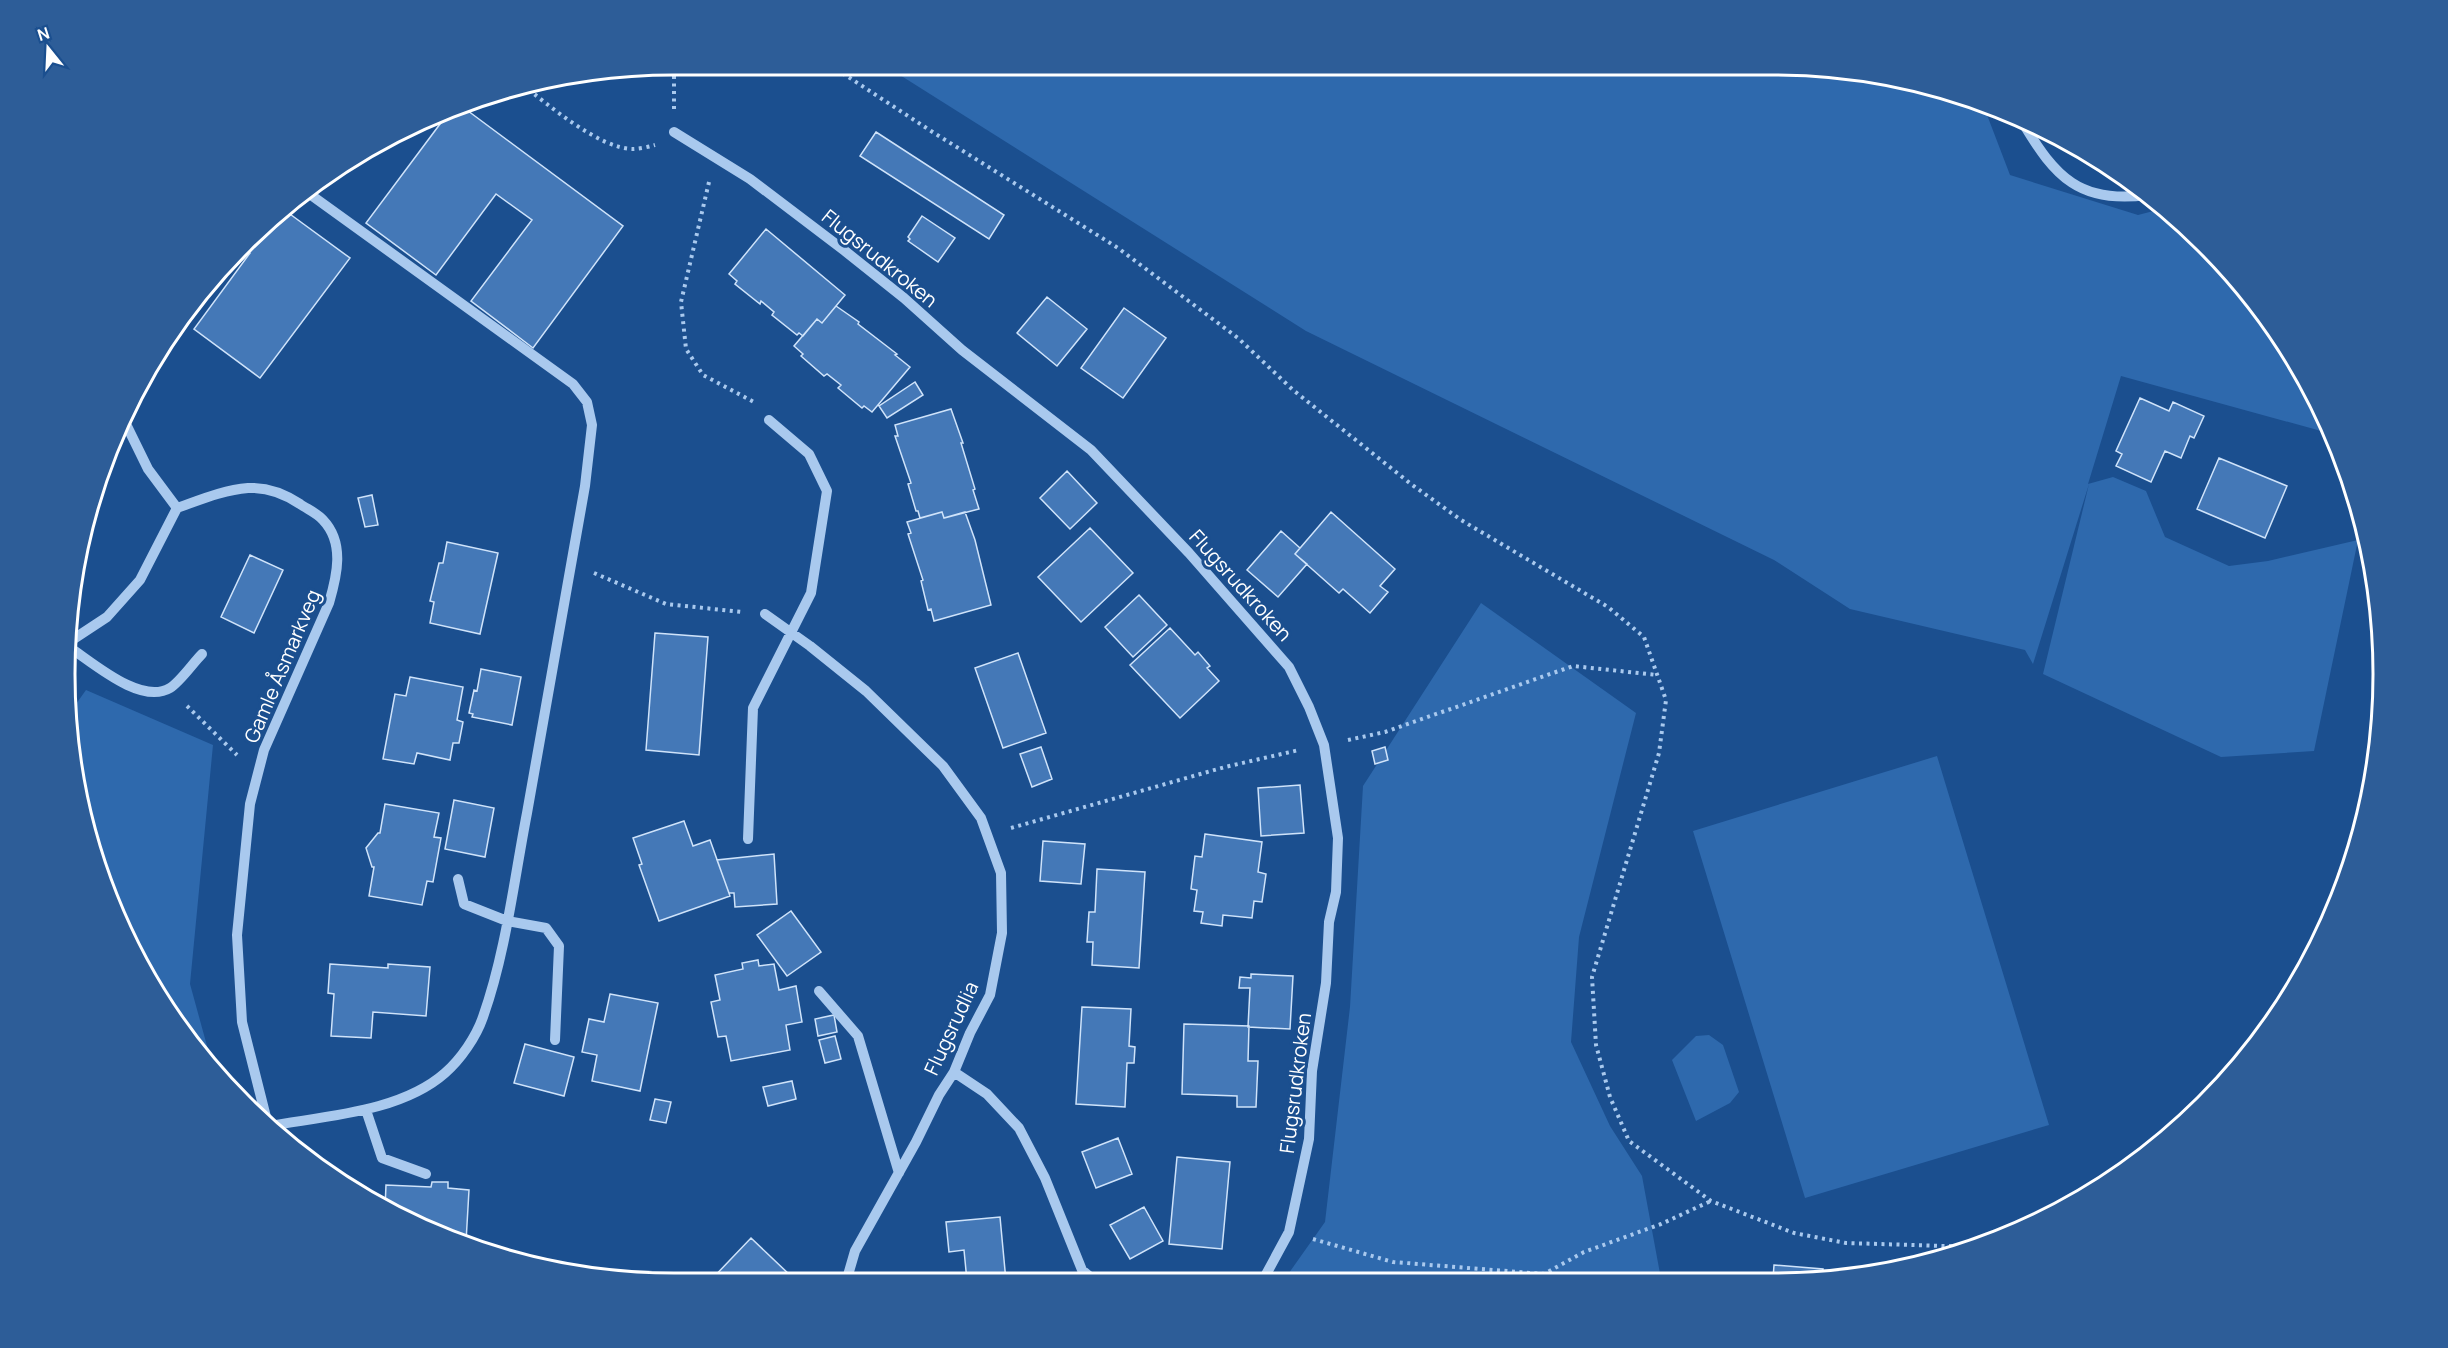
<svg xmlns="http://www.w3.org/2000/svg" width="2448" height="1348" font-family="Manrope,sans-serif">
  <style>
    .green { fill: #2e69ad }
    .building { fill: #4478b7; stroke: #cfe3fa; stroke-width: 1.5 }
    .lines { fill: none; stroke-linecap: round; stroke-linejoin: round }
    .path { stroke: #a9c9ee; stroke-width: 4; stroke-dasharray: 3 4.5; stroke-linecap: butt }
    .minor { stroke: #a9c9ee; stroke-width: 10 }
    .labels { text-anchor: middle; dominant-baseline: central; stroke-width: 6; stroke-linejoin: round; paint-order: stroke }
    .street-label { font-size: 20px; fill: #fff; stroke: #1b4f8f }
    .rim { fill: none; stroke: #fff; stroke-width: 3 }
  </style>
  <rect width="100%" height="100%" fill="#1b4f8f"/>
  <path class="green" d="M884 65 1814 66 1932 85 1984 107 2010 175 2138 215 2165 208 2176 216 2257 303 2320 404 2332 434 2121 376 2088 484 2113 477 2146 491 2165 537 2229 566 2268 561 2358 540 2314 751 2221 757 2043 674 2089 484 2033 664 2025 650 1850 609 1774 560 1306 331Z
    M1481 603 1636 713 1579 937 1571 1042 1610 1126 1642 1176 1661 1279 1284 1280 1325 1222 1350 1007 1363 786Z
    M86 690 213 745 190 984 215 1075 167 1012 111 908 85 831 66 718Z
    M1937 756 2049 1125 1805 1198 1693 831Z
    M1709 1035 1723 1045 1739 1092 1730 1103 1696 1121 1672 1060 1696 1036Z"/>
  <path class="building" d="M460 105 623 226 533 348 471 301 532 220 496 194 436 275 366 223 452 108Z
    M876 132 1004 215 989 239 860 156Z
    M283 209 350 258 260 378 194 329 250 253 243 247Z
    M922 216 955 238 938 262 908 241 910 239 908 237Z
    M766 229 845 295 822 323 817 319 803 336 799 333 797 335 772 315 774 312 761 301 760 304 735 284 737 281 729 274Z
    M1047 297 1087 329 1057 366 1017 333Z
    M836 306 859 322 858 324 897 354 895 355 910 367 872 412 864 406 862 408 838 388 841 385 827 374 824 376 801 356 803 354 794 346 817 319 822 323Z
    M1124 308 1166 338 1123 398 1081 368Z
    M915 382 923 395 887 418 879 406Z
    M2140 398 2169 411 2173 402 2204 416 2194 438 2190 436 2181 458 2165 451 2151 482 2116 466 2122 454 2116 451Z
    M951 409 963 443H961L975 489 973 490 979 509 944 518 942 512 920 518 918 511H916L908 484 911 483 895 436H898L895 425Z
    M2219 458 2287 486 2265 538 2197 509Z
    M1067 471 1097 503 1070 529 1040 498Z
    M372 495 378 525 365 527 358 498Z
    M942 512 944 518 965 512 975 540 991 605 934 621 931 609 928 610 921 581 923 580 908 534 911 533 907 522Z
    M1331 512 1395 569 1380 586 1388 592 1370 613 1343 589 1339 593 1295 554Z
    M1090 528 1133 573 1081 622 1038 577Z
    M1281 531 1300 548 1295 554 1307 564 1278 597 1247 570Z
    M447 542 498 553 480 634 430 623 434 602 430 601 439 563H443Z
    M250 555 283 570 254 633 221 617Z
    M1139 595 1167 625 1133 657 1105 627Z
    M1170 628 1195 655 1198 652 1210 666 1207 668 1219 681 1180 718 1130 665Z
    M655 633 708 637 699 755 646 750Z
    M1018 653 1046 733 1003 748 975 668Z
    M481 669 521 677 512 725 472 717 473 714 469 713 474 690 477 691Z
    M410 677 463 687 457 720 463 722 459 743H453L450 760 417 753 414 764 383 759 395 694 406 696Z
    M1041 747 1052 779 1032 787 1020 754Z
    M1385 747 1388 760 1375 764 1372 751Z
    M1300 785 1304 833 1261 836 1258 788Z
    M454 800 494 808 485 857 445 849Z
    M385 804 439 813 434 837 441 838 433 882 427 881 422 905 369 896 374 867H372L366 848 378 833H380Z
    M684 821 693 846 710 840 730 896 659 921 639 865 642 864 633 838Z
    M1205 834 1262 842 1258 872 1266 874 1262 902 1254 901 1252 918 1223 915 1222 926 1201 923 1203 912 1194 911 1197 890 1191 889 1195 856 1202 857Z
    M1043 841 1085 844 1081 884 1040 881Z
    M774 854 777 904 735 907 734 893H729L717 860Z
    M1097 869 1145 872 1139 968 1092 965 1093 942H1087L1089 912H1095Z
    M791 911 821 952 787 976 757 935Z
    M758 960 759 966 774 964 779 990 796 986 802 1022 786 1025 790 1050 731 1061 726 1036 718 1037 711 1002 720 1000 715 975 743 969 742 963Z
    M330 964 388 968V964L430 967 426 1016 373 1012 371 1038 331 1036 334 994 328 993Z
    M1251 974 1293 976 1290 1029 1248 1027 1250 988H1239L1240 977 1251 978Z
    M610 994 658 1003 640 1091 592 1081 597 1055 582 1052 589 1019 604 1022Z
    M1082 1007 1131 1009 1129 1046 1135 1047 1134 1063H1127L1125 1107 1076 1104Z
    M834 1015 837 1032 818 1036 815 1019Z
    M1184 1024 1249 1026 1248 1061H1258L1256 1107H1237V1096L1182 1094Z
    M835 1036 841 1059 825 1063 819 1040Z
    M525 1044 574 1057 564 1096 514 1083Z
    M792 1081 796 1099 768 1106 763 1087Z
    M655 1099 671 1102 666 1123 650 1120Z
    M1118 1138 1132 1174 1096 1188 1082 1152Z
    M1177 1157 1230 1162 1222 1249 1169 1244Z
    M432 1182H448V1188L469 1190 466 1242 385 1208 386 1185 431 1187Z
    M1144 1207 1163 1241 1130 1259 1110 1225Z
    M1000 1217 1006 1281H967L964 1250 949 1252 946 1222Z
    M751 1238 792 1277 788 1282H709Z
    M1774 1265 1823 1269 1822 1278 1773 1279Z"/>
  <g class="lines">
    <path class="path" d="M830 65 931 131 1118 248 1238 338 1293 390 1411 484 1461 520 1608 607 1644 637 1666 700 1659 753 1592 977 1596 1045 1610 1097 1629 1141 1711 1201 1794 1233 1846 1243 1978 1247
      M523 85C548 105 599 148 632 149 639 149 648 147 655 145
      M674 109V65
      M709 182 681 302 686 349 703 375 754 402
      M594 573 666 604 742 612
      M187 706 237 755
      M1348 740 1385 732 1573 666 1657 675
      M1011 828 1225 767 1299 750
      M1313 1239 1393 1262 1544 1274 1584 1252 1661 1224 1711 1201"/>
    <path class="minor" d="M2023 123C2055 177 2080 204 2147 195
      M674 132 750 179 845 251 904 298 962 350 1091 450 1189 553 1289 667 1309 707 1324 745 1338 838 1336 892 1329 922 1326 983 1312 1071 1309 1139 1289 1232 1263 1280
      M123 418 148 469 177 508
      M765 614 810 646 866 691 943 766 981 818 1001 873 1002 933 990 995 970 1033 954 1072 939 1095 916 1142 855 1251 846 1282
      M66 644 107 617 140 580 177 508C200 500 223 490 248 488 266 487 285 494 300 504 307 509 317 513 323 520 345 543 337 576 329 603L264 750 250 804 237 935 242 1022 268 1125
      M66 645C90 660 140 706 170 688 180 682 193 663 202 654
      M748 839 753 708 811 593 827 491 809 454 769 420
      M458 879 464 904 507 921 546 928 559 946 555 1040
      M819 991 858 1036 899 1173
      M954 1072 987 1094 1019 1128 1045 1178 1082 1270 1095 1281
      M366 1110 382 1158 426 1174
      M269 1126C325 1116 401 1112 445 1073 461 1059 476 1037 483 1017 506 952 514 880 527 813 546 704 566 595 585 486L592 425 587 402 573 384 304 190"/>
  </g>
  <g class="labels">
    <g class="street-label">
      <text transform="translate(880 258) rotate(39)">Flugsrudkroken</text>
      <text transform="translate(1241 585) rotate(48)">Flugsrudkroken</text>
      <text transform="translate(282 666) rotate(-67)">Gamle Åsmarkveg</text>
      <text transform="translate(951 1028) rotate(-65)">Flugsrudlia</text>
      <text transform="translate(1295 1083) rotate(-83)">Flugsrudkroken</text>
    </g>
  </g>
  <path d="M0 0H2448V1348H0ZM674 75H1774A599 599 0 0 1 2373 674V674A599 599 0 0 1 1774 1273H674A599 599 0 0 1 75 674V674A599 599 0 0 1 674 75Z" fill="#2d5d98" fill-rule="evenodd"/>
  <path class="rim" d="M674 75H1774A599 599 0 0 1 2373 674V674A599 599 0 0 1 1774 1273H674A599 599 0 0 1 75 674V674A599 599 0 0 1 674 75Z"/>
  <g transform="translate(48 48) rotate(342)" stroke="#1b4f8f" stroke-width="4.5" paint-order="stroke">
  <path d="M0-4.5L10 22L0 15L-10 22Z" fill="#ffffff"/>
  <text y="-9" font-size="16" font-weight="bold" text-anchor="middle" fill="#ffffff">N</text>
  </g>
</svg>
